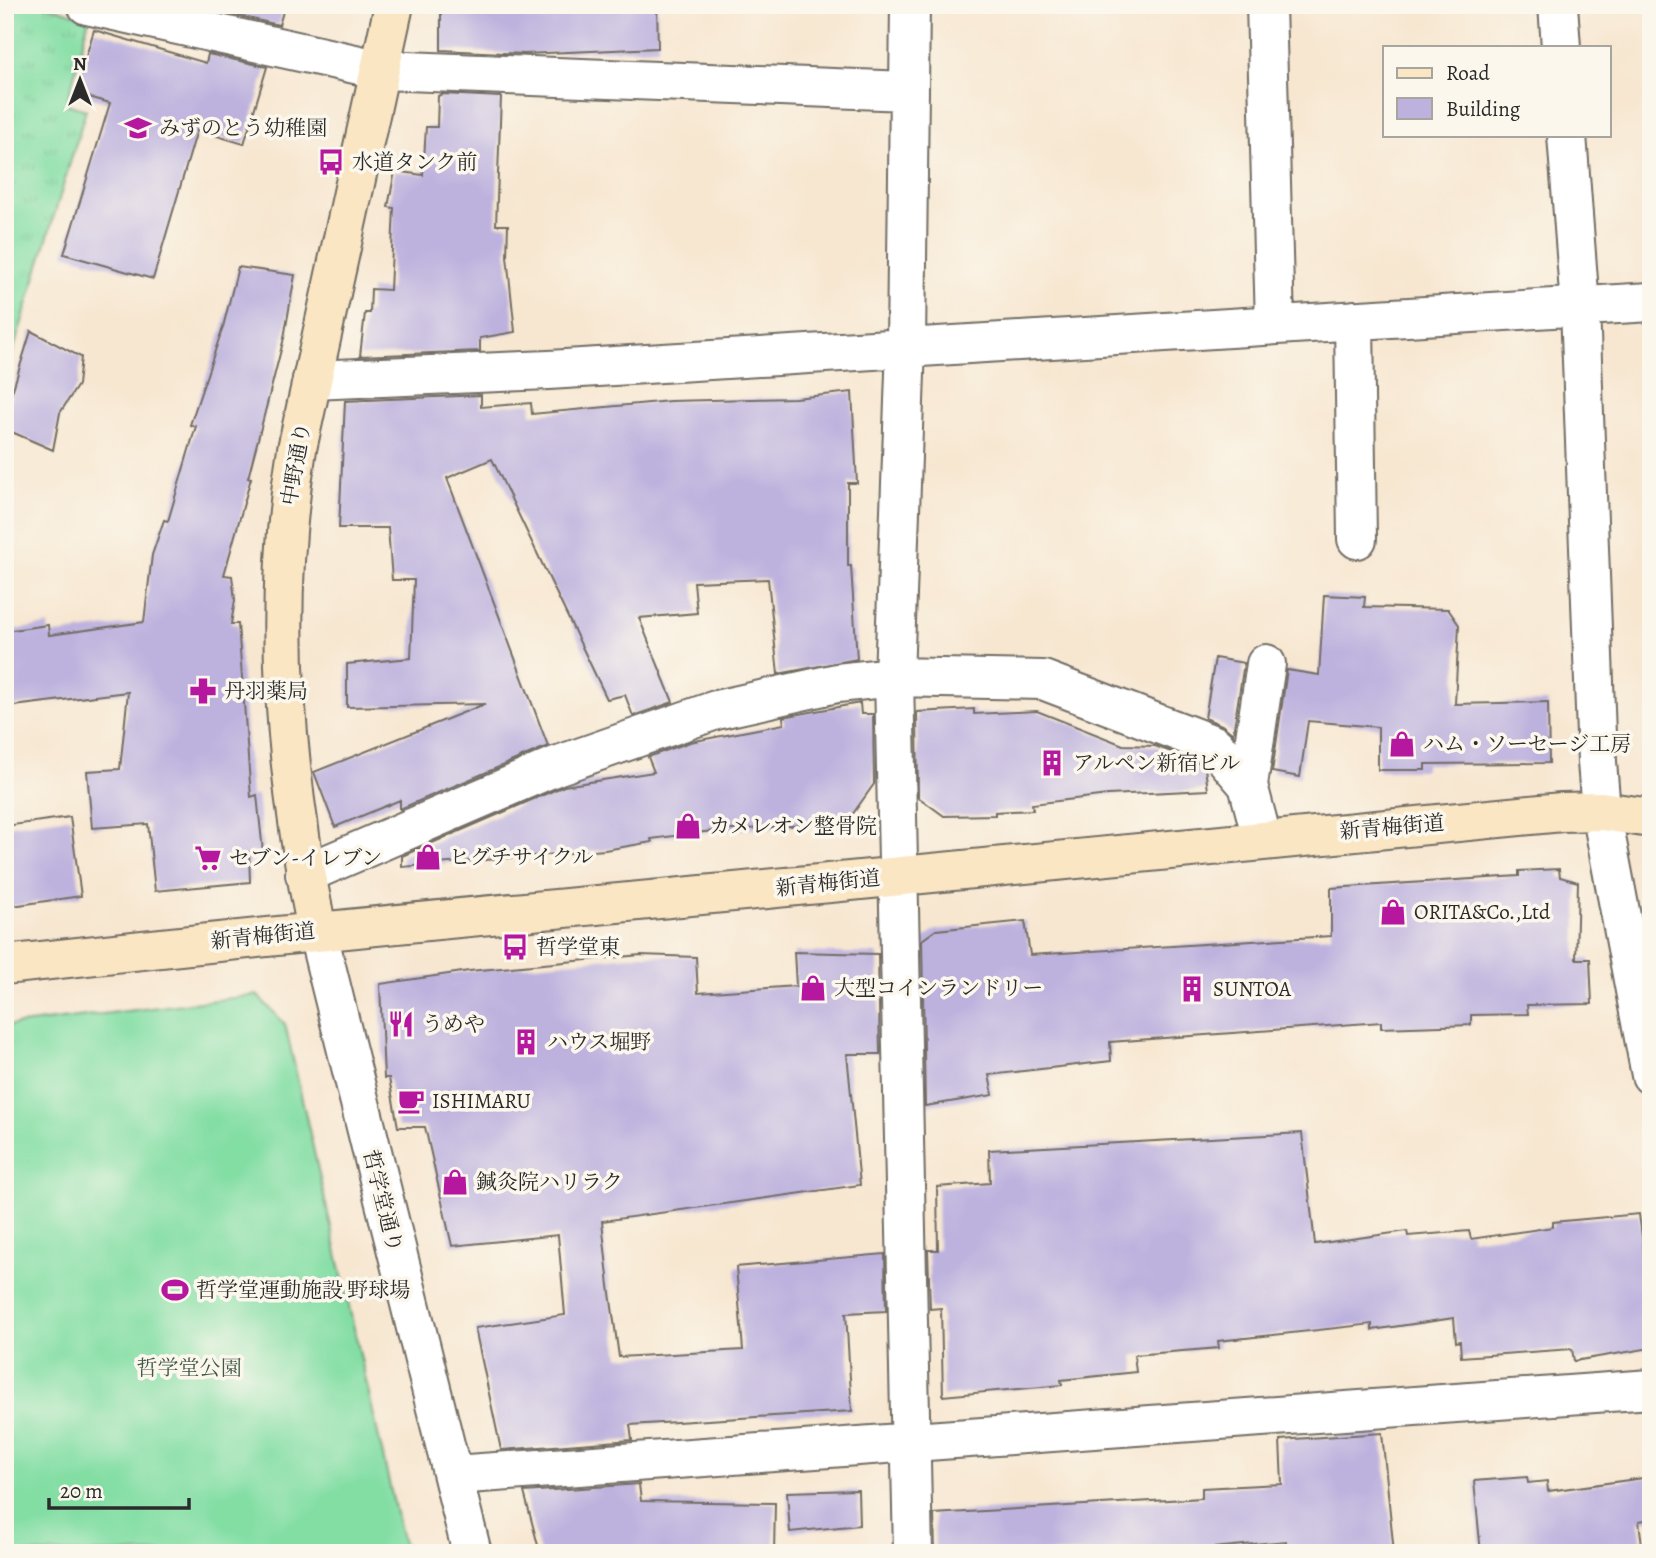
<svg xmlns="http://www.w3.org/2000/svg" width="1656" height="1558" font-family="Alegreya,'Noto Serif JP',serif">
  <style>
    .grass { fill: url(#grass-tufts); stroke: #578468; stroke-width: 2 }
    .pitch { fill: #83dea4; stroke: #578468; stroke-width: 2 }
    .building { fill: #bdb2de }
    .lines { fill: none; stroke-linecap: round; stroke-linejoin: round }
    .minor-casing { stroke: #726d65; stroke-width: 42 }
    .tertiary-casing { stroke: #726d65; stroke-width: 42 }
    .secondary-casing { stroke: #726d65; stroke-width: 42 }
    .minor { stroke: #fff; stroke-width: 38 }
    .tertiary { stroke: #fff; stroke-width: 38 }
    .secondary { stroke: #fbe6c4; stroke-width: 38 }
    .labels { text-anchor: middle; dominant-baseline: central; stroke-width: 7; stroke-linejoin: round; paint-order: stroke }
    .poi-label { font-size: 21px; fill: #2b2b2b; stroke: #fbf7ec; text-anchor: start }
    .street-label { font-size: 21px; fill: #2b2b2b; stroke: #fbf7ec }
    .park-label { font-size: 21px; fill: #415849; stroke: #fbf7ec }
  </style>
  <defs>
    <pattern id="grass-tufts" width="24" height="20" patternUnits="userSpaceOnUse" patternTransform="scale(1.75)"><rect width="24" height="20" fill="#83dea4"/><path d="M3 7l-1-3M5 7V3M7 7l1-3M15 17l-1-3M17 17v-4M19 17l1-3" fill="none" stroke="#71bf8d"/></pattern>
  </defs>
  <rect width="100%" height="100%" fill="#fbf7ec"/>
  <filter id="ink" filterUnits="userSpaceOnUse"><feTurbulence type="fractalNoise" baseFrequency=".0143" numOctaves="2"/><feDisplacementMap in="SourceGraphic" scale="14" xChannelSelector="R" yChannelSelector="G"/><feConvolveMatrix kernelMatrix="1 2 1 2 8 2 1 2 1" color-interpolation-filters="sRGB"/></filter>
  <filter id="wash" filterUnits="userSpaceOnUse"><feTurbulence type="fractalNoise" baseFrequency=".00686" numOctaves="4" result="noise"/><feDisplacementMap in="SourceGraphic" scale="28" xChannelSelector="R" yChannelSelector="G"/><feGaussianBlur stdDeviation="1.57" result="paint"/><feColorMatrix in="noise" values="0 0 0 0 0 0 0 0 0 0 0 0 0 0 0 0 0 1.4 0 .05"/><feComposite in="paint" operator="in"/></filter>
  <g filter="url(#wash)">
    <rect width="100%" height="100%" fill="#f7e7d1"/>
    <path class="grass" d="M5 5H44L89 18 67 104 86 110 5 378Z"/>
    <path class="pitch" d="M257 995 285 1024 405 1553H5V1026Z"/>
    <g id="blocks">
      <path class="building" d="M218 5H285L279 25 217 11Z
        M441 5H657L658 48 524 54 441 50Z
        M94 30 206 63 208 54 267 67 244 144 197 130 153 279 64 254 110 103 75 93Z
        M442 94 501 97 496 225H508L507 256 515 332 480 338V351L360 356 365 313H370L371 289 390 290 394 208 388 207 395 171 423 175 426 127H437L438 96Z
        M238 267 295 275 284 338 248 478H251L224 575 232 576 235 600 231 624H238L251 797 257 795 263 852H249L250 882 155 891 148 824 92 828 87 771 120 769 128 692 5 707V631L48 625 49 635 144 622 152 555 164 520 168 521 196 426 190 425 223 327Z
        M31 331 81 357 78 385 60 413 53 450 5 429V415Z
        M852 392 857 483H848V566H851L857 659 778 674 768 579 694 582 697 613 639 618 673 702 633 716 625 695 607 699 492 459 447 478 548 746 400 809V800L335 827 314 772 485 704 347 707V664L411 658 414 580H392L388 528H339L345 401 481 395V407L531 403 532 414 670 401 795 398Z
        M1324 595 1365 597 1364 607 1448 609 1459 625 1455 704 1548 702 1549 763 1425 764V770H1378V727L1308 721 1300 777 1272 772 1287 670 1319 675Z
        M1215 658 1244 663 1233 734 1222 725 1205 718Z
        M860 703 861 714H873L874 784 847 822 704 832 651 839 652 842 605 850 402 867V856L564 786 654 772 648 757 690 742 784 724 783 717Z
        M974 709V714L1037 711 1123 745 1155 746 1201 763 1205 768 1208 790 1108 795 1032 804 1033 810 995 812V815L944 816 918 797 917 712Z
        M70 817 81 896 5 907V826Z
        M1559 869 1560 877 1578 882 1576 959H1590L1592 1004 1527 1005 1528 1014 1471 1015V1025L1381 1028V1022L1110 1042 1111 1061 989 1075 993 1095 925 1106 922 940 936 930 1025 921 1030 955 1331 936V888L1519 876V871Z
        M794 952 878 954 880 1054H847L860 1185 602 1221 609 1286 619 1357 743 1350 736 1267 885 1254 886 1311 846 1313 852 1411 630 1425 632 1440 501 1450 475 1328 565 1315 558 1235 452 1246 425 1127H398L389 1078H384L380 984 469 971 641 955 696 957 698 993 796 986Z
        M1302 1133 1315 1244 1407 1231 1408 1236 1469 1231 1471 1239 1553 1227V1222L1639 1214 1651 1304V1348L1574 1361 1572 1349 1461 1357 1460 1341 1456 1342 1454 1318 1372 1330V1324L1218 1341 1219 1348 1134 1355 1136 1372 1061 1380 1062 1385 943 1396 941 1308 930 1309 928 1250H938L937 1187 990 1183 989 1150Z
        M1382 1433 1394 1553H1287L1286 1541 1161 1553H935L934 1514 1202 1498V1488L1282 1484 1280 1440Z
        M1527 1477 1528 1483 1547 1481 1548 1491 1651 1477V1519L1639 1521 1642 1546 1596 1553H1481L1474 1481Z
        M639 1484 641 1501 775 1503 774 1553H540L524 1492Z
        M858 1490 859 1525 790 1532 787 1492Z"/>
    </g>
  </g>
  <g filter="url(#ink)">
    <use href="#blocks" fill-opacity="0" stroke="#726d65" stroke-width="2"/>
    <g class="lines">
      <g class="minor-casing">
        <path id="minor" d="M87 5 382 70 907 91
          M910 5 906 346 894 677 913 1553
          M1266 5 1275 324
          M1558 5 1561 47
          M1567 135 1580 307 1597 762 1601 811 1651 1075
          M1354 320 1357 539
          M312 380 549 370 1651 302
          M1248 785 1266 664
          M305 874 556 766 716 710 837 683 894 677 1043 680 1214 745 1248 785 1262 838
          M454 1475 1651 1389"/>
      </g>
      <g class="tertiary-casing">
        <path id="tertiary" d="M317 930 472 1553"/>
      </g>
      <g class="secondary-casing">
        <path id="secondary" d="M317 930C284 772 271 609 297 449L394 5
          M5 965C287 933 568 908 850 881 1087 859 1324 833 1562 812L1601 811 1651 818"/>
      </g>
      <use href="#minor" class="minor"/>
      <use href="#tertiary" class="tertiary"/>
      <use href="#secondary" class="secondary"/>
    </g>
  </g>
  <defs>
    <g id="school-bare" transform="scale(2.1)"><path d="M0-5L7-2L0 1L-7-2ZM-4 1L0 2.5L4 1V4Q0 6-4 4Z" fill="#b5179e" stroke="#fbf7ec" stroke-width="2.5" paint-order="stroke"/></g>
    <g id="bus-bare" transform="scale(2.1)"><path d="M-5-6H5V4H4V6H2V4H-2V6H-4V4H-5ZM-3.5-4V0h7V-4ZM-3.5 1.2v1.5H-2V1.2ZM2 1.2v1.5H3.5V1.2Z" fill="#b5179e" stroke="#fbf7ec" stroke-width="2.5" paint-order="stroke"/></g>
    <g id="pharmacy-bare" transform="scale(2.1)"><path d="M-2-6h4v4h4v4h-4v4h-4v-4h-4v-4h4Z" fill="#b5179e" stroke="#fbf7ec" stroke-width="2.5" paint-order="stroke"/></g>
    <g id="shop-bare" transform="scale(2.1)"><path d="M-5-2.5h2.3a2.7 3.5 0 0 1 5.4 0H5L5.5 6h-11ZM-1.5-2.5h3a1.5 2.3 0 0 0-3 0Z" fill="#b5179e" stroke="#fbf7ec" stroke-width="2.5" paint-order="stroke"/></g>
    <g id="building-bare" transform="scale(2.1)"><path d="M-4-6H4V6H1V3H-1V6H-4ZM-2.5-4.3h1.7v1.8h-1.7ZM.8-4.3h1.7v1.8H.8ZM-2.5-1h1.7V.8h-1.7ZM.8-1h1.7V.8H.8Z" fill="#b5179e" stroke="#fbf7ec" stroke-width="2.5" paint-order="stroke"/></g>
    <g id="supermarket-bare" transform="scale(2.1)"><path d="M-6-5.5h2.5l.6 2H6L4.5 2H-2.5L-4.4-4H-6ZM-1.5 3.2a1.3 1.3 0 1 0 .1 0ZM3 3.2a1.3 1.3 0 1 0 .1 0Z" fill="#b5179e" stroke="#fbf7ec" stroke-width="2.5" paint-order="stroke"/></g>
    <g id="restaurant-bare" transform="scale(2.1)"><path d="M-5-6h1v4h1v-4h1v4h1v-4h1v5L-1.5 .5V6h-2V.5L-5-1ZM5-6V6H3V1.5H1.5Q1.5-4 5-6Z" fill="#b5179e" stroke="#fbf7ec" stroke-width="2.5" paint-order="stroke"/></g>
    <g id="cafe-bare" transform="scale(2.1)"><path d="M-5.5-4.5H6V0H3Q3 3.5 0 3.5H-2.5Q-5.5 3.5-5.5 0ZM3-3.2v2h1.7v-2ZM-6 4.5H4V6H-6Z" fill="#b5179e" stroke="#fbf7ec" stroke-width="2.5" paint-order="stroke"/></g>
    <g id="stadium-bare" transform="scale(2.1)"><path d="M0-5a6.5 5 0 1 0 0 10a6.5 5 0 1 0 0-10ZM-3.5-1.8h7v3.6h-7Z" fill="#b5179e" stroke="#fbf7ec" stroke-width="2.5" paint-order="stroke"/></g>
  </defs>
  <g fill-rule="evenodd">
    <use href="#school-bare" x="138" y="128"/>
    <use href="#bus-bare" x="331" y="162"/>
    <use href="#pharmacy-bare" x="203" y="691"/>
    <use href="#shop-bare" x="1402" y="744"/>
    <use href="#building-bare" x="1052" y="763"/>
    <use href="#shop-bare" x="688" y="826"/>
    <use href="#shop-bare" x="428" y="857"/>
    <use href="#supermarket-bare" x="208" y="858"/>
    <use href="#shop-bare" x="1393" y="912"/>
    <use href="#bus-bare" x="515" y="947"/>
    <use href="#shop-bare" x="813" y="988"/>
    <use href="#building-bare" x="1192" y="989"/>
    <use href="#restaurant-bare" x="401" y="1024"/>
    <use href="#building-bare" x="526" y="1042"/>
    <use href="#cafe-bare" x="411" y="1101"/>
    <use href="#shop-bare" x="455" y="1182"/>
    <use href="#stadium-bare" x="175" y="1290"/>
  </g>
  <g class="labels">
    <g class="poi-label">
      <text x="159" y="128">みずのとう幼稚園</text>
      <text x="352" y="162">水道タンク前</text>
      <text x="224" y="691">丹羽薬局</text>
      <text x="1423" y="744">ハム・ソーセージ工房</text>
      <text x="1073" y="763">アルペン新宿ビル</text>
      <text x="709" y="826">カメレオン整骨院</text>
      <text x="449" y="857">ヒグチサイクル</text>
      <text x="229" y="858">セブン-イレブン</text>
      <text x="1414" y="912">ORITA&amp;Co.,Ltd</text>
      <text x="536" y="947">哲学堂東</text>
      <text x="834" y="988">大型コインランドリー</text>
      <text x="1213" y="989">SUNTOA</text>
      <text x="422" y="1024">うめや</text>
      <text x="547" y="1042">ハウス堀野</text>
      <text x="432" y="1101">ISHIMARU</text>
      <text x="476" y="1182">鍼灸院ハリラク</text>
      <text x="196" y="1290">哲学堂運動施設 野球場</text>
    </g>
    <g class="street-label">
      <text transform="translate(296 464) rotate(-80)">中野通り</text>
      <text transform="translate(1392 827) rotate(-5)">新青梅街道</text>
      <text transform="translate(828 883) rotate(-6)">新青梅街道</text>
      <text transform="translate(263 936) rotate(-6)">新青梅街道</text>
      <text transform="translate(383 1201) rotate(76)">哲学堂通り</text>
    </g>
    <g class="park-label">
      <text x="189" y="1368">哲学堂公園</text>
    </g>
  </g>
  <rect width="1656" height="1558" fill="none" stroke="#fbf7ec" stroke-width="28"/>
  <rect x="1383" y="46" width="228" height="91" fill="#fbf7ec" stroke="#a8a59f" stroke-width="2"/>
  <rect x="1397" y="68" width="35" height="10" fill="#fbe6c4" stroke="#a8a59f" stroke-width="2"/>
  <text x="1446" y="80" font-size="21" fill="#2b2b2b">Road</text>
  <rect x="1397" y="98" width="35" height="21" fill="#bdb2de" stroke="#a8a59f" stroke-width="2"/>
  <text x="1446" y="116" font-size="21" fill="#2b2b2b">Building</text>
  <g transform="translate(80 80)" stroke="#fbf7ec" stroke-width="5" paint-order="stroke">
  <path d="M0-5L12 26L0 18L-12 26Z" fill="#2b2b2b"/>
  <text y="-10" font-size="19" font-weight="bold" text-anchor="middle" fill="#2b2b2b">N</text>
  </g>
  <path d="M49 1498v10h140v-10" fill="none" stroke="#2b2b2b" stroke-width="3.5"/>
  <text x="60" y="1498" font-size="21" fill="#2b2b2b" stroke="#fbf7ec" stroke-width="5" paint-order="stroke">20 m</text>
</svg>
